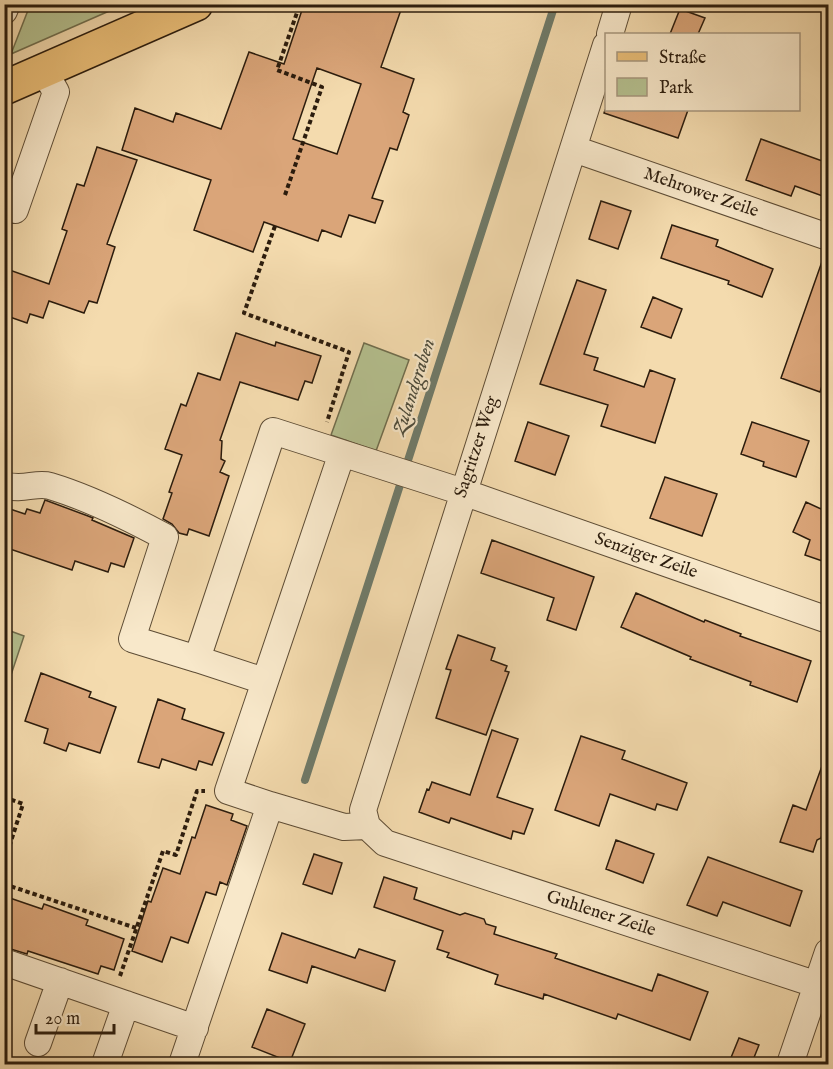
<svg xmlns="http://www.w3.org/2000/svg" width="833" height="1069" font-family="'IM FELL English',serif">
  <style>
    .green { fill: #b5c190; stroke: #706e4e; stroke-width: 1.5 }
    .lines { fill: none; stroke-linecap: round; stroke-linejoin: round }
    .stream { stroke: #6f7b6a; stroke-width: 8 }
    .building { fill: #daa579; stroke: #2b1c0d; stroke-width: 1.5; fill-rule: evenodd }
    .minor-casing { stroke: #5d4c35; stroke-width: 28 }
    .major-casing { stroke: #2b1c0d; stroke-width: 36 }
    .path { stroke: #2b1c0d; stroke-width: 4; stroke-dasharray: 4.5 3; stroke-linecap: butt }
    .minor { stroke: #f8e8ca; stroke-width: 26 }
    .major { stroke: #eabe77; stroke-width: 33 }
    .labels { text-anchor: middle; dominant-baseline: central; stroke-width: 4.5; stroke-linejoin: round; paint-order: stroke }
    .street-label { font-size: 18px; fill: #2b1c0d; stroke: #f8e8ca }
    .water-label { font-size: 20px; font-style: italic; fill: #4d4c3c; stroke: #f8e8ca }
  </style>
  <rect width="100%" height="100%" fill="#f4dbae"/>
  <filter id="stains"><feTurbulence type="fractalNoise" baseFrequency=".00333" numOctaves="4"/><feColorMatrix values="0 0 0 0 .2 0 0 0 0 .09 0 0 0 0 .02 0 0 0 .5 -.17"/></filter>
  <radialGradient id="worn" r=".72"><stop offset=".6" stop-color="#630" stop-opacity="0"/><stop offset="1" stop-color="#630" stop-opacity=".3"/></radialGradient>
  <path class="green" d="M30 5V4L123 5 11 54Z
    M364 343 409 360 376 451 331 435Z
    M5 629 24 636 5 693 4 629Z"/>
  <g class="lines">
    <path class="stream" d="M305 780 555 4"/>
  </g>
  <path class="building" d="M304 4H403L381 67 414 79 403 112 409 115 397 150 390 148 372 198 383 201 375 223 349 215 341 237 322 230 318 241 264 222 253 252 194 230 211 180 122 150 135 108 173 122 176 113 221 129 249 52 284 64ZM317 68 361 84 337 154 293 139Z
    M680 9 705 18 698 34H670Z
    M605 110H688L678 138 604 113Z
    M761 139 828 163V198L795 186 791 196 746 180Z
    M97 147 137 160 107 244 115 247 97 303 89 301 84 313 49 301 43 318 30 314 27 323 4 315V268L49 284 67 231 62 229 77 184 84 186Z
    M601 201 631 211 618 249 589 239Z
    M672 225 718 240 716 246 773 269 762 297 728 284 729 281 661 258Z
    M825 253H828V368L820 392 781 378Z
    M577 280 606 290 584 354 598 358 594 370 644 387 650 370 675 379 655 443 601 426 608 405 540 384Z
    M653 297 682 309 671 338 641 327Z
    M236 333 275 346 276 342 321 356 312 383 305 381 298 400 240 382 220 440 222 441 221 459 225 461 220 472 229 476 209 536 189 529 187 535 179 533 172 524 163 519 172 493 169 492 182 455 165 449 181 404 186 406 198 373 220 380Z
    M528 422 569 436 555 475 515 461Z
    M752 422 809 441 796 477 763 466 764 462 741 454Z
    M665 477 717 494 702 536 650 518Z
    M826 497H828V563L805 555 810 540 793 532 806 502 821 509Z
    M45 500 88 516 93 518 92 520 134 538 124 567 111 563 108 572 75 561 72 570 4 547V507L25 514 27 509 40 513Z
    M492 540 594 577 576 630 547 620 554 598 481 573Z
    M636 593 704 622 705 620 741 634 740 636 811 661 797 702 750 685 751 682 690 659 691 657 621 627Z
    M458 635 495 648 491 660 507 666 505 671 509 672 486 735 436 718 451 670 446 669Z
    M41 673 91 692 89 697 116 707 100 753 69 743 66 751 44 743 48 729 25 721Z
    M158 699 185 709 182 719 224 733 212 765 199 761 196 770 162 759 159 768 138 762Z
    M492 730 518 739 497 797 533 809 524 834 513 831 511 839 451 818 449 823 419 812 427 789 429 790 432 782 470 795Z
    M581 736 625 751 622 759 687 783 677 810 657 804 655 810 610 794 599 826 555 810Z
    M826 755 828 756V816L821 838 817 840 813 852 780 842 793 805 806 810Z
    M206 805 233 814 231 820 247 826 227 885 220 882 216 895 206 892 188 943 171 937 162 962 132 951 148 901 151 902 163 868 180 874 192 837 195 838Z
    M616 840 654 854 643 883 606 869Z
    M314 854 342 863 332 894 303 884Z
    M708 857 802 891 790 926 723 902 717 916 687 905Z
    M384 877 417 888 414 899 460 915 465 913 484 919 486 924 496 927 494 934 557 954 555 958 652 991 658 974 708 992 690 1040 618 1014 616 1019 544 994 543 999 495 984 498 975 447 957 449 953 437 949 443 931 374 907Z
    M4 896 42 909 44 904 88 920 86 925 124 939 114 970 101 966 98 974 28 951 27 954 4 947Z
    M282 933 355 958 359 949 395 961 385 991 312 966 307 983 269 970Z
    M267 1009 305 1024 290 1062 252 1047Z
    M739 1038 759 1045 751 1065H728Z"/>
  <g class="lines">
    <g class="minor-casing">
      <path id="minor" d="M4 11 7 4
        M610 34 619 4
        M606 45 363 810 367 826 385 843 818 985
        M574 149 828 237
        M4 207 15 210 56 92 44 71
        M4 485C23 491 36 482 50 486 90 498 128 517 165 537L132 639 197 659 273 431 463 492 828 620
        M197 659 264 681
        M270 805 228 791 342 453
        M4 962 195 1028
        M38 1043 60 981
        M105 1064 126 1004
        M182 1064 270 805 344 827 367 826
        M790 1064 828 952"/>
    </g>
    <g class="major-casing">
      <path id="major" d="M4 88 196 4"/>
    </g>
    <path class="path" d="M285 195 322 87 277 70 300 4
      M275 226 244 313 349 352 327 422
      M4 797 23 804 4 863
      M4 884 136 928
      M120 976 163 851 176 855 197 791H205"/>
    <use href="#minor" class="minor"/>
    <use href="#major" class="major"/>
  </g>
  <g class="labels">
    <g class="street-label">
      <text transform="translate(701 193) rotate(19)">Mehrower Zeile</text>
      <text transform="translate(477 447) rotate(-72)">Sagritzer Weg</text>
      <text transform="translate(646 556) rotate(19)">Senziger Zeile</text>
      <text transform="translate(601 914) rotate(18)">Guhlener Zeile</text>
    </g>
    <g class="water-label">
      <text transform="translate(414 387) rotate(-72)">Zulandgraben</text>
    </g>
  </g>
  <rect width="833" height="1069" fill="none" stroke="#f4dbae" stroke-width="24"/>
  <rect x="6" y="6" width="821" height="1057" fill="none" stroke="#2b1c0d" stroke-width="3"/>
  <rect x="12" y="12" width="809" height="1045" fill="none" stroke="#2b1c0d" stroke-width="1.5"/>
  <rect x="605" y="33" width="195" height="78" fill="#f8e8ca" stroke="#a6967e" stroke-width="1.5"/>
  <rect x="617" y="52" width="30" height="9" fill="#eabe77" stroke="#a6967e" stroke-width="1.5"/>
  <text x="659" y="63" font-size="18" fill="#2b1c0d">Straße</text>
  <rect x="617" y="78" width="30" height="18" fill="#b5c190" stroke="#a6967e" stroke-width="1.5"/>
  <text x="659" y="93" font-size="18" fill="#2b1c0d">Park</text>
  <path d="M36 1024v9h78v-9" fill="none" stroke="#2b1c0d" stroke-width="3"/>
  <text x="45" y="1024" font-size="18" fill="#2b1c0d" stroke="#f8e8ca" stroke-width="4.5" paint-order="stroke">20 m</text>
  <rect width="100%" height="100%" filter="url(#stains)"/>
  <rect width="100%" height="100%" fill="url(#worn)"/>
</svg>
